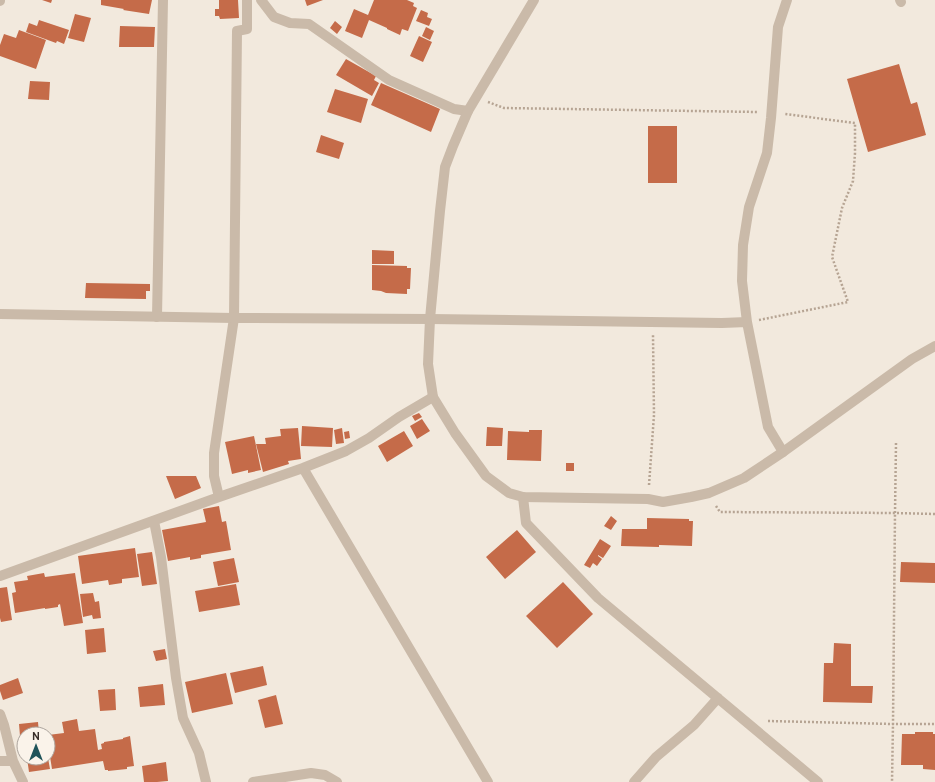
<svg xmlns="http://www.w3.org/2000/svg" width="935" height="782" font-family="Overpass,sans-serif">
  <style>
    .building { fill: #c56b49 }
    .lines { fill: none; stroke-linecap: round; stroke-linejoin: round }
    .path { stroke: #b6a493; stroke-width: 2.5; stroke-dasharray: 2 2; stroke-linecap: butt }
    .minor { stroke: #cabaa9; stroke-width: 10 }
    .tertiary { stroke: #cabaa9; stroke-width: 10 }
  </style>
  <rect width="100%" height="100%" fill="#f2e9dd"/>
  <path class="building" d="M42 0H52L51 3Z
    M101 0H152L149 14 123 10 124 9 101 5Z
    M219 0H238L239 18 220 19 219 16H215V9H219Z
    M305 0H323L307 6Z
    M374 0H407L414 3 413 6 417 8 408 31 402 29 400 35 387 29V28L369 20 362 38 345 31 354 9 368 15Z
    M421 10 428 13 427 17 432 19 429 26 416 21Z
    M75 14 91 18 84 42 68 38Z
    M39 20 69 30 64 44 57 41 56 43 26 32 29 23 37 26Z
    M335 21 342 27 337 34 330 28Z
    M120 26 155 27 154 47H119Z
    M426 27 434 31 430 40 422 36Z
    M19 30 46 40 36 69 0 56V45L4 34 16 38Z
    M419 36 432 42 423 62 410 56Z
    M346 59 376 76 374 80 379 83 372 96 336 75Z
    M899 64 911 104 917 102 926 135 868 152 847 79Z
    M30 81 50 82 49 100 28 99Z
    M381 83 440 109 431 132 371 105Z
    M335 89 368 99 361 123 327 112Z
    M648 126H677V183H648Z
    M321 135 344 143 339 159 316 152Z
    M372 250 394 251V264H372Z
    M372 265 407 266V268H411L410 289H407V294L386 293 381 291 372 290Z
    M86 283 150 284V291H146V299L85 298Z
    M419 413 422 417 415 421 412 416Z
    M422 419 430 431 417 439 410 426Z
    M302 426 333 428 332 447 301 446Z
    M487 427 503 428 502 446H486Z
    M298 428 301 459 288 461 289 464 263 472 256 444H266L265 438 281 436 280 429Z
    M342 428 344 443 336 444 334 430Z
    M529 430H542L541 461 507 460 508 431 529 432Z
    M349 431 350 438 345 439 344 432Z
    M404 431 413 446 387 462 378 446Z
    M254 436 261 470 248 473V470L232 474 225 442Z
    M566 463H574V471H566Z
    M166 476H196L201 488 175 499Z
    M219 506 222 522 226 521 231 550 201 555V558L190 560V557L168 561 162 530 206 522 203 509Z
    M611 516 617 521 611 530 604 526Z
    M647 518 689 519V521H693L692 546 659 545V547L621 546 622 529H647Z
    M517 530 536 552 505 579 486 557Z
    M600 539 611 546 603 558 598 555V556L602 559 597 566 593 563 590 568 584 565Z
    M135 548 139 577 122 579V583L109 585 108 580 82 584 78 556Z
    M152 552 157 584 142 586 137 554Z
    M234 558 239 582 218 586 213 562Z
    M901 562 935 563V583L900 582Z
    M44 573 45 577 75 573 83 623 64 626 60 604 58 605V607L45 609V608L15 613 12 593 16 592 14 582 28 580 27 576Z
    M563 582 593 614 557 648 526 616Z
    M236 584 240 605 199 612 195 591Z
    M7 587 12 620 1 622 0 618V588Z
    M93 593 95 602 99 601 101 618 93 619 92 615 83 617 80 594Z
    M104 628 106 652 87 654 85 630Z
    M834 643 851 644V686H873L872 703 823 702 824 663H833Z
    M165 649 167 659 156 661 153 651Z
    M263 666 267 685 235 693 230 673Z
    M226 673 233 704 192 713 185 682Z
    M18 678 23 693 3 700 0 691V685Z
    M163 684 165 705 140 707 138 687Z
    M115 689 116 710 100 711 98 690Z
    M276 695 283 724 265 728 258 700Z
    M77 719 79 731 95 729 98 750 102 749 101 744 104 743V742L123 739V738L130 736 134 766 127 767V769L108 771V770H105L103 761 52 769 48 744V735L64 733 62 722Z
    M38 722 39 734H24V736H20L19 724Z
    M915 732H933V734H935V770L923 769V765H901L902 734H915Z
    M27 758H48L50 769 29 772Z
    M166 762 168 781 157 782H144L142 766Z"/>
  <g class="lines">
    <path class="path" d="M488 102 504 108 758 112
      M759 320 848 302 832 257 842 208 853 181 855 153V123L785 114
      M896 443 895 513 935 514
      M649 485 654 415 653 335
      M716 506 720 512 895 513 893 724 892 782
      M768 721 893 724H935"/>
    <path class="minor" d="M261 0 274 17 290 23 309 24 389 80 454 109 468 111
      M900 0 901 2
      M0 1V0
      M157 317 163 0
      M430 319 722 323 747 322
      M783 452 768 427 747 322 742 281 743 245 749 207 767 153 771 118 778 27 787 0
      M303 468 488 782
      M219 497 214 476V453L234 318 237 31 247 29V0
      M523 497 526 523 598 598 818 782
      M154 521 161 557 176 678 183 718 199 753 206 782
      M0 576 219 497 303 468 346 451 369 438 399 417 433 397
      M0 714 4 725 13 761 23 782
      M0 761H13
      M253 782 311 773 325 775 337 782
      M634 782 656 757 694 725 718 698"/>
    <path class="tertiary" d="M534 0 468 111 453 146 445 167 440 211 430 319 428 364 433 397 455 433 486 476 509 493 523 497 648 499 663 502 691 497 709 493 744 478 783 452 912 359 935 346
      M0 314 234 318 430 319"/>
  </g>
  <g transform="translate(36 746)"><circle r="19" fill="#faf3ea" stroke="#aca49d"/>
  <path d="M0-3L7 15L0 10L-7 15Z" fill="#1f5359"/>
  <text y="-6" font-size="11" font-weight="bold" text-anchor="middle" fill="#382e29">N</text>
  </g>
</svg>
